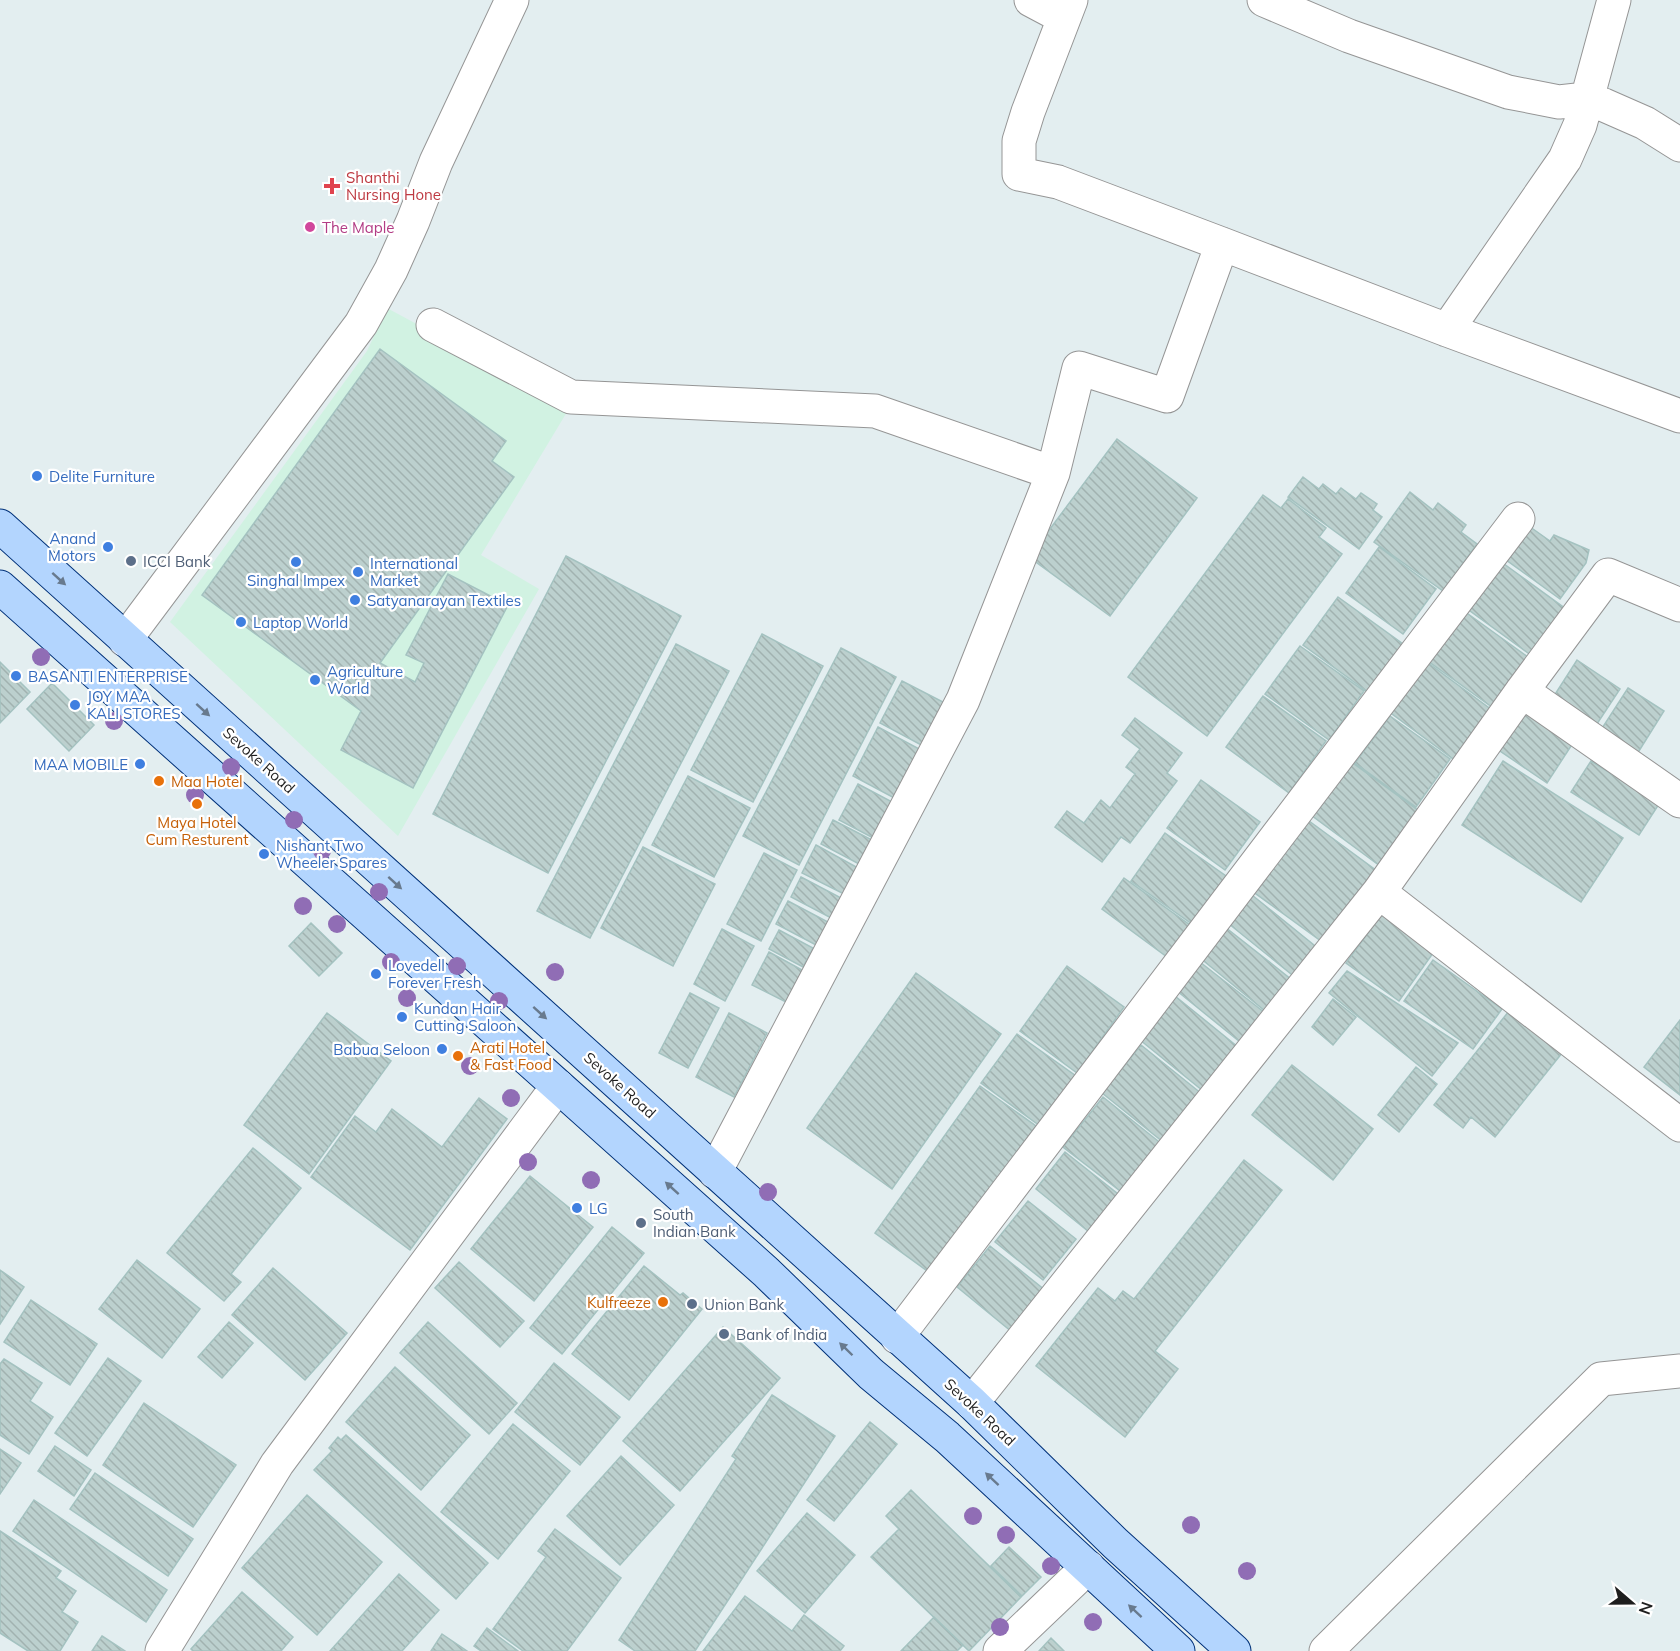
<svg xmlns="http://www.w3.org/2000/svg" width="1680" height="1651" font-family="Mulish,sans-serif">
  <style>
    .commercial { fill: #d1f2e2 }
    .building { fill: url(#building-back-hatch); stroke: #a4c2c0; stroke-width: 1.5 }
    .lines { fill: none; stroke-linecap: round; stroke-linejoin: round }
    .minor-casing { stroke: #959595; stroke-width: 35 }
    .tertiary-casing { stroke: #959595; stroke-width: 35 }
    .secondary-casing { stroke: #003179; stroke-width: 35 }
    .minor { stroke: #fff; stroke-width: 33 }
    .tertiary { stroke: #fff; stroke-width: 33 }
    .secondary { stroke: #b3d5fe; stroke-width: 33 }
    .tree { fill: #906db5 }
    .oneway { fill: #687a8e }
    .health-dot { fill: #e0444e; stroke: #fff; stroke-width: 2 }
    .hotel-dot { fill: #d1479c; stroke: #fff; stroke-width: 2 }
    .shop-dot { fill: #3f7fe0; stroke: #fff; stroke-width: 2 }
    .service-dot { fill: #5c6f8a; stroke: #fff; stroke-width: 2 }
    .food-dot { fill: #e8710a; stroke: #fff; stroke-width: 2 }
    .labels { text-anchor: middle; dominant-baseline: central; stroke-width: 4.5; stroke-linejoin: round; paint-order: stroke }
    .health-label { font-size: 15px; fill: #be3a42; stroke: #fff; text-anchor: start }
    .hotel-label { font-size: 15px; fill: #b23c85; stroke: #fff; text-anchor: start }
    .shop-label { font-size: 15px; fill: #366cbe; stroke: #fff; text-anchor: start }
    .service-label { font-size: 15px; fill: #4e5e75; stroke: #fff; text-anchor: start }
    .street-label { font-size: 15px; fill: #1e1e1e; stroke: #fff }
    .food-label { font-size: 15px; fill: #c56008; stroke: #fff; text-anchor: start }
  </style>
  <defs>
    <pattern id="building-back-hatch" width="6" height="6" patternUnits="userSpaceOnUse" patternTransform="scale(1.5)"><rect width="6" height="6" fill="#bcd0ce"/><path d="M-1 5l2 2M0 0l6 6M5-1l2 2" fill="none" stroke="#a1b2b0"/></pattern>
  </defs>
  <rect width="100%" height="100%" fill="#e3eef0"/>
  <path class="commercial" d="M387 308 570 407 481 555 539 589 398 836 170 622 367 351Z"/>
  <path class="building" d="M380 349 506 441 492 461 514 477 380 663 415 682 424 663 406 655 448 574 508 605 413 788 341 750 361 711 202 595Z
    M1117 439 1197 498 1110 616 1029 557Z
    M1303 477 1319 489 1323 484 1336 494 1341 488 1356 499 1361 493 1377 504 1373 510 1382 517 1359 549 1288 497Z
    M1410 492 1433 510 1438 503 1466 525 1461 532 1477 544 1443 591 1374 542Z
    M1263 495 1281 508 1288 499 1326 528 1319 537 1342 554 1207 736 1128 677Z
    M1526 524 1550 541 1554 535 1589 550 1586 563 1560 599 1502 557Z
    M1379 547 1436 589 1403 634 1346 593Z
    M566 556 681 616 548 873 433 814Z
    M1500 561 1566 609 1532 656 1466 608Z
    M1338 597 1403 644 1368 692 1303 645Z
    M1464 611 1532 660 1496 710 1428 661Z
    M762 634 823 666 753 802 691 770Z
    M676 644 729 671 590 938 537 911Z
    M1300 646 1364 691 1329 740 1265 694Z
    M841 648 896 677 799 865 743 836Z
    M1424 660 1496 713 1460 764 1388 711Z
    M1577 660 1620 689 1595 727 1552 699Z
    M0 662 30 692 0 723Z
    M902 681 947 704 925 747 880 723Z
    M52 683 94 725 69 751 27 709Z
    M1628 688 1664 711 1634 759 1597 736Z
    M1263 696 1326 741 1289 793 1226 747Z
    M1523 710 1573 743 1547 783 1497 749Z
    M1390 716 1450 759 1416 807 1355 763Z
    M1135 718 1182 753 1167 773 1177 781 1130 843 1121 837 1102 862 1055 827 1067 811 1084 823 1101 800 1110 808 1135 774 1126 767 1140 749 1122 735Z
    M878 727 923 751 898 800 853 776Z
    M1350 761 1419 811 1380 866 1311 815Z
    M1503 761 1623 838 1581 902 1462 825Z
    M1591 761 1659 804 1639 835 1571 792Z
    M688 776 750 808 714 877 652 845Z
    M1201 780 1260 822 1225 870 1167 828Z
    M858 784 896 804 877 840 839 820Z
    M1305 818 1377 871 1325 944 1252 891Z
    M833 820 874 841 861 865 821 844Z
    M1165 833 1226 876 1192 924 1131 881Z
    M816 845 860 869 846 895 802 873Z
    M643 847 715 884 673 966 601 928Z
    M764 853 797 870 761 941 727 924Z
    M801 877 845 900 835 920 791 897Z
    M1124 878 1190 925 1167 957 1102 909Z
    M1252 895 1319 949 1296 978 1229 924Z
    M788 901 828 922 816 945 776 924Z
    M1384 911 1436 949 1399 1001 1346 963Z
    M311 923 342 953 319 976 289 946Z
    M1225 927 1296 983 1270 1015 1200 958Z
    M722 929 754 946 725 1001 694 984Z
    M779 930 813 948 803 967 769 949Z
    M769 952 804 971 788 1003 752 985Z
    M1433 960 1502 1009 1473 1049 1404 1001Z
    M1200 962 1269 1016 1245 1046 1177 991Z
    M1067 966 1124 1007 1077 1073 1020 1031Z
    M1347 971 1458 1043 1432 1076 1329 993Z
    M916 973 1001 1034 892 1189 807 1128Z
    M690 993 719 1008 688 1068 659 1053Z
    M1175 996 1243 1051 1208 1095 1140 1040Z
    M1333 999 1356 1017 1333 1045 1312 1027Z
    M1509 1011 1562 1053 1495 1137 1471 1117 1463 1128 1434 1105Z
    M327 1013 391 1061 309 1174 244 1125Z
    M729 1013 767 1033 734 1097 696 1077Z
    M1680 1020V1095L1644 1067Z
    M1017 1034 1076 1076 1040 1126 981 1083Z
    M1141 1045 1202 1094 1163 1142 1102 1093Z
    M1292 1065 1373 1129 1333 1180 1252 1115Z
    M1416 1067 1437 1084 1399 1132 1378 1115Z
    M980 1086 1036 1126 930 1273 875 1233Z
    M1103 1097 1163 1145 1124 1194 1063 1147Z
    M479 1098 507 1119 410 1250 311 1177 355 1116 376 1132 392 1109 442 1147Z
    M253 1148 301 1188 231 1274 241 1282 224 1301 167 1253Z
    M1065 1152 1118 1194 1089 1232 1036 1189Z
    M1244 1160 1282 1190 1155 1351 1178 1369 1125 1437 1036 1366 1098 1288 1115 1301 1123 1291 1134 1299Z
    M530 1176 593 1227 534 1301 471 1249Z
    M1028 1201 1076 1239 1043 1280 995 1242Z
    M612 1227 644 1253 562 1354 530 1328Z
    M990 1246 1045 1290 1012 1332 957 1287Z
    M137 1260 200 1309 162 1358 99 1309Z
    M459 1262 524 1321 500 1347 435 1288Z
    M644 1266 680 1295 683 1293 702 1309 629 1400 572 1354Z
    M273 1268 347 1333 305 1380 232 1315Z
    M0 1270 24 1287 0 1324Z
    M31 1300 97 1344 70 1385 4 1342Z
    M229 1322 253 1343 222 1378 198 1357Z
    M428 1322 517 1403 489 1434 400 1353Z
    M723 1327 780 1378 680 1491 623 1441Z
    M108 1358 141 1381 87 1456 55 1433Z
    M4 1359 42 1383 30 1401 53 1417 29 1454 0 1435V1364Z
    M554 1363 620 1417 580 1465 515 1412Z
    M395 1367 470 1435 421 1490 346 1422Z
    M772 1395 835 1436 695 1651H635L619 1640 736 1459 732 1456Z
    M144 1403 236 1465 193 1527 103 1465Z
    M870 1422 897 1444 834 1521 807 1500Z
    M513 1424 570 1471 498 1559 441 1512Z
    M346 1435 488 1563 456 1599 314 1470 332 1451 329 1448 338 1437 341 1440Z
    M55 1446 91 1470 74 1496 38 1471Z
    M0 1449 21 1463 0 1494Z
    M621 1456 674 1505 620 1565 567 1516Z
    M95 1473 193 1539 168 1576 70 1509Z
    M911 1490 1021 1597 969 1651 871 1557 899 1529 886 1516Z
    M307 1495 382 1562 317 1635 242 1568Z
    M34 1500 167 1590 146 1622 13 1531Z
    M807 1513 855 1555 805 1613 757 1571Z
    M555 1529 621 1578 567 1651H523L493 1629 546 1557 538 1551Z
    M0 1531 61 1571 56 1578 76 1591 62 1612 78 1622 60 1651H28L0 1633Z
    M1009 1547 1041 1577 1022 1596 991 1566Z
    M399 1574 439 1610 402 1651H330Z
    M242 1592 293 1637 281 1651H193L191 1649Z
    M745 1596 792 1631 804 1615 844 1646 840 1651H703Z
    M934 1617 963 1645 957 1651H901Z
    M487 1628 518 1651H481L474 1646Z
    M442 1634 467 1651H431Z
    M102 1636 125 1651H92Z
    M1051 1638 1064 1651H1039Z"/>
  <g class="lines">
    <g class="minor-casing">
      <path id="minor" d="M1031 0 1063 17
        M1071 0 1028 112 1019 141V174L1058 182 1222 244
        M1264 0 1349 36 1508 92 1559 102 1586 99 1604 105 1645 123 1680 145
        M433 325 571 397 875 411 1053 473
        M1447 330 1565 159 1580 125 1614 0
        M125 640 361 324 391 270 413 221 436 162 512 0
        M1522 691 1680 801
        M1379 892 1680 1125
        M715 1172 963 700 1053 473 1079 368 1167 396 1222 244 1447 330 1680 416
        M897 1337 1518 519
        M972 1403 1379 892 1522 691 1608 575 1680 605
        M162 1651 277 1464 558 1086
        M1326 1651 1601 1379 1680 1371"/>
    </g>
    <g class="tertiary-casing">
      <path id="tertiary" d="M1000 1651 1088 1567"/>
    </g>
    <g class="secondary-casing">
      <path id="secondary" d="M0 526 972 1403 1115 1543 1234 1651
        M0 587 766 1272 871 1374 947 1437 1178 1651"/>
    </g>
    <use href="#minor" class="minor"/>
    <use href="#tertiary" class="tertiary"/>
    <use href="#secondary" class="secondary"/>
  </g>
  <g class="tree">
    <circle cx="41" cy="657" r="9"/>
    <circle cx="114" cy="721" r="9"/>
    <circle cx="231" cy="767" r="9"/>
    <circle cx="195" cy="795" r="9"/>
    <circle cx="294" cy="820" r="9"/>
    <circle cx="322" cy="851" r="9"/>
    <circle cx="379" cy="892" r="9"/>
    <circle cx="303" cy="906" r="9"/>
    <circle cx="337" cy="924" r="9"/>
    <circle cx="391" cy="962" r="9"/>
    <circle cx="457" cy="966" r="9"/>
    <circle cx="555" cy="972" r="9"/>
    <circle cx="407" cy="998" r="9"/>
    <circle cx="499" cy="1001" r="9"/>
    <circle cx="470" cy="1066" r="9"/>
    <circle cx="511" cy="1098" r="9"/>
    <circle cx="528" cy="1162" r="9"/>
    <circle cx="591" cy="1180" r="9"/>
    <circle cx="768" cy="1192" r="9"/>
    <circle cx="973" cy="1516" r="9"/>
    <circle cx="1191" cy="1525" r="9"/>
    <circle cx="1006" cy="1535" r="9"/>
    <circle cx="1051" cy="1566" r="9"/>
    <circle cx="1247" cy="1571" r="9"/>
    <circle cx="1093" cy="1622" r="9"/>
    <circle cx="1000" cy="1627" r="9"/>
  </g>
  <defs><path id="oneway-solid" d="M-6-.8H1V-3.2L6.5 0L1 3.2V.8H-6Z" transform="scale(1.5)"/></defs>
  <g class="oneway">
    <use href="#oneway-solid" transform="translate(59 579) rotate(42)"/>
    <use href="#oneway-solid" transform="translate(203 710) rotate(42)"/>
    <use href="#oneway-solid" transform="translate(395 883) rotate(42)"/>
    <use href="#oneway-solid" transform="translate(540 1013) rotate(42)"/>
    <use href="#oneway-solid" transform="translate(672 1188) rotate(-138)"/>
    <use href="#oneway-solid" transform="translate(846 1349) rotate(-136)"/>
    <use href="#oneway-solid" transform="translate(992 1479) rotate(-137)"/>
    <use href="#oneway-solid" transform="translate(1135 1611) rotate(-137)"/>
  </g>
  <path class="health-dot" d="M329 177h6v6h6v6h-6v6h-6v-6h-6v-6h6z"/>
  <circle class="hotel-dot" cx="310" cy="227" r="6"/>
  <g class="shop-dot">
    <circle cx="37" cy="476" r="6"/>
    <circle cx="108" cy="547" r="6"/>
    <circle cx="296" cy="562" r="6"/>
    <circle cx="358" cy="572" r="6"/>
    <circle cx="355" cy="600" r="6"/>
    <circle cx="241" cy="622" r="6"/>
    <circle cx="16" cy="676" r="6"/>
    <circle cx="315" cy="680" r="6"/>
    <circle cx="75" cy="705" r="6"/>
    <circle cx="140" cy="764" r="6"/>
    <circle cx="264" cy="854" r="6"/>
    <circle cx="376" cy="974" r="6"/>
    <circle cx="402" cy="1017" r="6"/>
    <circle cx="442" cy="1049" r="6"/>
    <circle cx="577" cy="1208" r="6"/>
  </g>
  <g class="service-dot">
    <circle cx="131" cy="561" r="6"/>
    <circle cx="641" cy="1223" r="6"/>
    <circle cx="692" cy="1304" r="6"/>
    <circle cx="724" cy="1334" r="6"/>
  </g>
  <g class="food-dot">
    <circle cx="159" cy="781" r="6"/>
    <circle cx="197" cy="804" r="6"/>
    <circle cx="458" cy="1056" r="6"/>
    <circle cx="663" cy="1302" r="6"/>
  </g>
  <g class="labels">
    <g class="health-label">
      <text x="346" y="177">Shanthi<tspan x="346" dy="17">Nursing Hone</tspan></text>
    </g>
    <g class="hotel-label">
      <text x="322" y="227">The Maple</text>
    </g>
    <g class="shop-label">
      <text x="49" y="476">Delite Furniture</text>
      <text x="96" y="538" text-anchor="end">Anand<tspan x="96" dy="17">Motors</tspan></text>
      <text x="370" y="563">International<tspan x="370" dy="17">Market</tspan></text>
      <text x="296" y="580" text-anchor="middle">Singhal Impex</text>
      <text x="367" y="600">Satyanarayan Textiles</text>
      <text x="253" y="622">Laptop World</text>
      <text x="327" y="671">Agriculture<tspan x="327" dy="17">World</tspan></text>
      <text x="28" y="676">BASANTI ENTERPRISE</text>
      <text x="87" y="696">JOY MAA<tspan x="87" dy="17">KALI STORES</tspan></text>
      <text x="128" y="764" text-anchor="end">MAA MOBILE</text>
      <text x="276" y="845">Nishant Two<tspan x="276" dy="17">Wheeler Spares</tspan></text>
      <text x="388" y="965">Lovedell<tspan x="388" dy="17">Forever Fresh</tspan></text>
      <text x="414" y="1008">Kundan Hair<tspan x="414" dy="17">Cutting Saloon</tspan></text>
      <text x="430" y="1049" text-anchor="end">Babua Seloon</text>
      <text x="589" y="1208">LG</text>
    </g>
    <g class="service-label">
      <text x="143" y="561">ICCI Bank</text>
      <text x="653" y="1214">South<tspan x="653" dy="17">Indian Bank</tspan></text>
      <text x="704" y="1304">Union Bank</text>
      <text x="736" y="1334">Bank of India</text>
    </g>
    <g class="street-label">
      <text transform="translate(259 760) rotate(42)">Sevoke Road</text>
      <text transform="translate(620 1085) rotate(42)">Sevoke Road</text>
      <text transform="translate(980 1412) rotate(43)">Sevoke Road</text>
    </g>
    <g class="food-label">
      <text x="171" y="781">Maa Hotel</text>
      <text x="197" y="822" text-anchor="middle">Maya Hotel<tspan x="197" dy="17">Cum Resturent</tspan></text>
      <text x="470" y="1047">Arati Hotel<tspan x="470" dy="17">&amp; Fast Food</tspan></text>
      <text x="651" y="1302" text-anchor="end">Kulfreeze</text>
    </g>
  </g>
  <g transform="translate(1632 1603) rotate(110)" stroke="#ffffff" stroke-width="4.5" paint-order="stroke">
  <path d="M0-4.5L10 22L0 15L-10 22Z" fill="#1e1e1e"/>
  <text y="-9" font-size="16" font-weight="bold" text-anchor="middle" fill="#1e1e1e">N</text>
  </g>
</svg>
